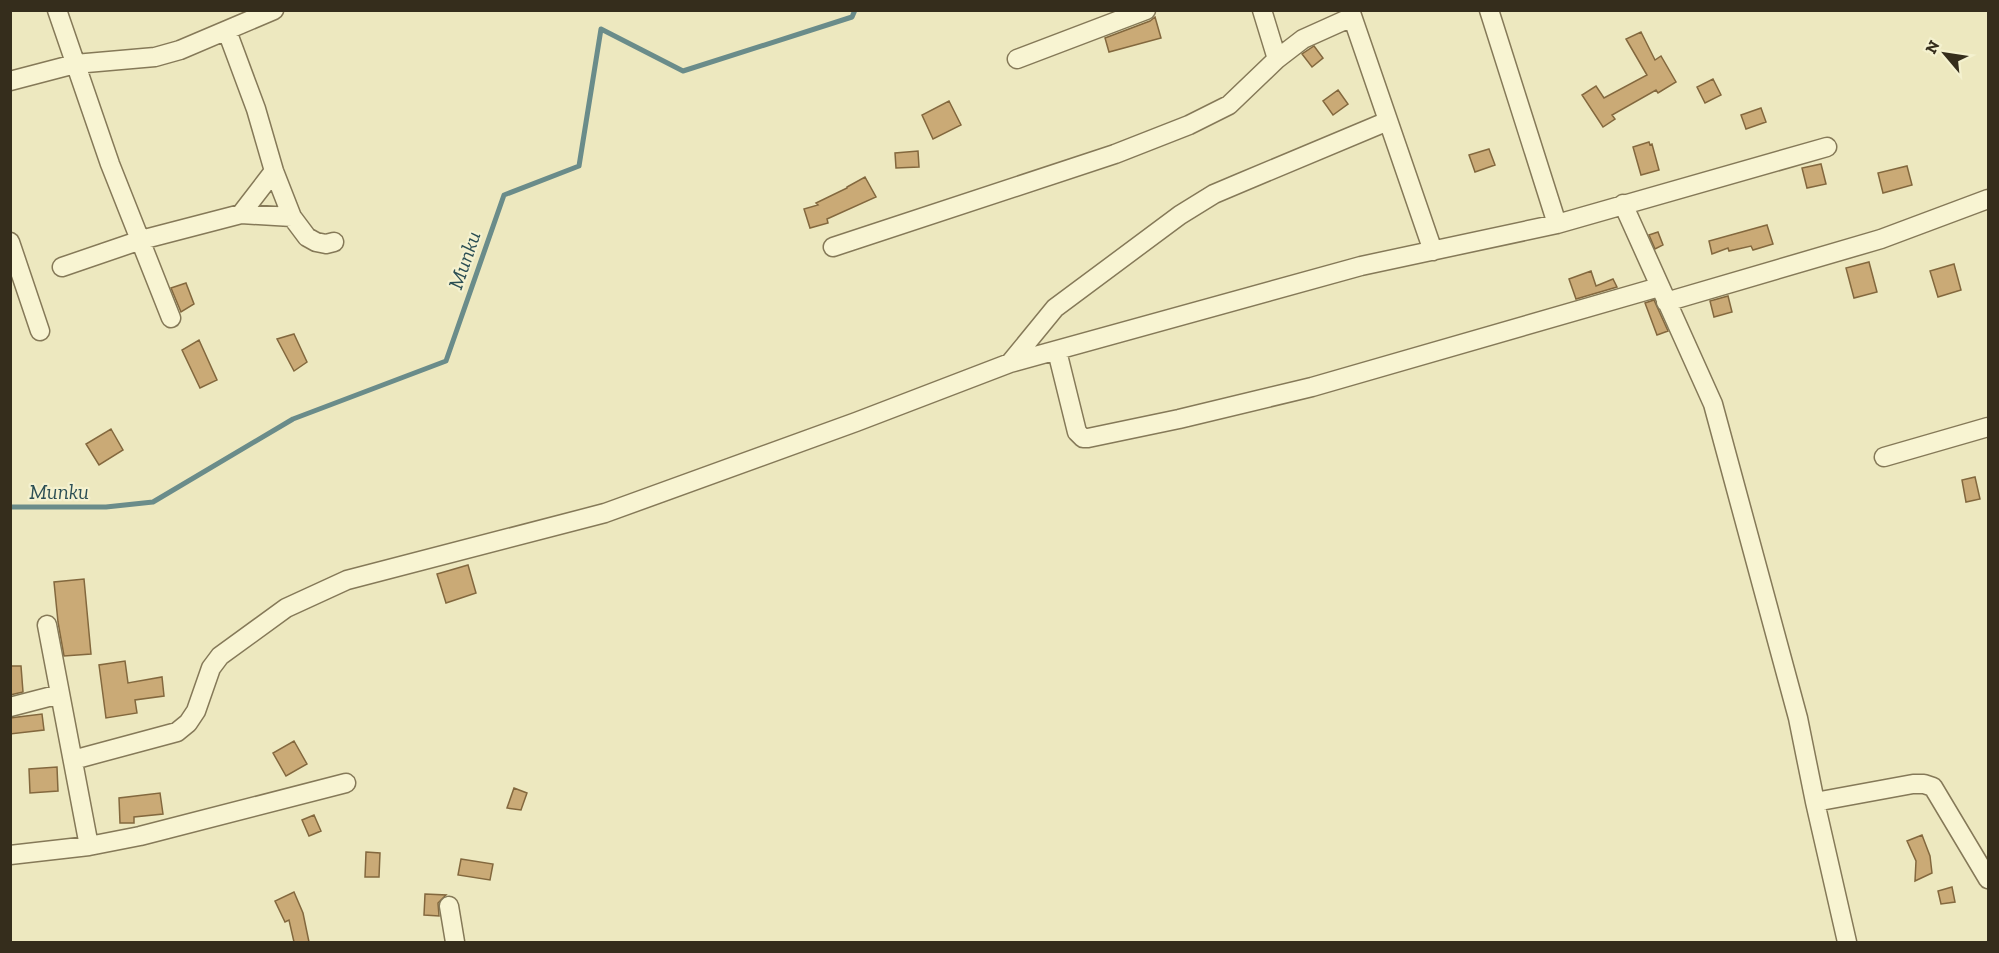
<svg xmlns="http://www.w3.org/2000/svg" width="1999" height="953" font-family="'Zilla Slab',serif">
  <style>
    .lines { fill: none; stroke-linecap: round; stroke-linejoin: round }
    .stream { stroke: #6a8c8a; stroke-width: 5 }
    .building { fill: #caaa76; stroke: #83683e; stroke-width: 1.5 }
    .street-casing { stroke: #857958; stroke-width: 21 }
    .street { stroke: #f8f4d2; stroke-width: 18 }
    .labels { text-anchor: middle; dominant-baseline: central; stroke-width: 4.5; stroke-linejoin: round; paint-order: stroke }
    .water-label { font-size: 21px; font-style: italic; fill: #2c4f54; stroke: #f4f1cf }
  </style>
  <rect width="100%" height="100%" fill="#ede8bf"/>
  <g class="lines">
    <path class="stream" d="M10 507H106L153 502 293 419 446 361 504 195 579 166 601 29 683 71 852 17 855 10"/>
  </g>
  <path class="building" d="M1155 17 1161 38 1109 52 1105 38 1150 21Z
    M1641 32 1655 60 1661 56 1676 82 1658 93 1656 90 1612 115 1615 119 1603 127 1582 95 1596 86 1604 98 1647 75 1626 39Z
    M1314 46 1323 58 1312 67 1302 54Z
    M1713 79 1721 95 1705 103 1697 87Z
    M1338 90 1348 104 1333 115 1323 101Z
    M949 101 961 125 933 139 922 115Z
    M1761 108 1766 122 1746 129 1741 115Z
    M1649 142 1650 145 1652 144 1659 170 1641 175 1633 147Z
    M1489 149 1495 165 1475 172 1469 155Z
    M918 151 919 167 896 168 895 153Z
    M1821 164 1826 184 1807 188 1802 168Z
    M1907 166 1912 185 1883 193 1878 173Z
    M865 177 876 197 827 219 828 223 810 228 804 209 818 205 816 203 847 188V187Z
    M1767 225 1773 244 1753 250 1751 246 1729 251 1728 248 1712 254 1709 241Z
    M1658 232 1663 245 1655 249 1649 235Z
    M1869 262 1877 292 1854 298 1846 268Z
    M1954 264 1961 290 1938 297 1930 271Z
    M1591 271 1596 286 1613 279 1617 287 1576 299 1569 279Z
    M186 283 194 304 181 312 171 288Z
    M1728 296 1732 312 1714 317 1710 301Z
    M1654 300 1668 331 1657 335 1645 303Z
    M294 334 307 362 294 371 277 339Z
    M199 340 217 380 200 388 182 350Z
    M111 429 123 450 99 465 86 444Z
    M1975 477 1980 499 1966 502 1962 480Z
    M468 565 476 593 446 603 437 574Z
    M84 579 91 654 64 656 58 622 54 582Z
    M125 661 128 683 162 677 164 696 135 700 137 713 106 718 99 665Z
    M10 666H21L23 692 10 695Z
    M42 714 44 730 10 734V718Z
    M294 741 307 764 286 776 273 753Z
    M57 767 58 791 30 793 29 769Z
    M514 788 527 793 521 810 507 808Z
    M160 793 163 814 134 817V823H120L119 798Z
    M314 815 321 831 309 836 302 820Z
    M1922 835 1930 856 1932 873 1915 881 1916 861 1907 841Z
    M366 852 380 853 379 877H365Z
    M461 859 493 864 490 880 458 875Z
    M1952 887 1955 902 1941 904 1938 891Z
    M294 892 303 913 309 942H294L289 920 285 922 275 901Z
    M425 894 446 895 438 903 439 916 424 915Z"/>
  <g class="lines">
    <g class="street-casing">
      <path id="street" d="M57 10 110 164 171 318
        M1262 10 1277 59
        M1350 10 1433 251
        M1489 10 1557 224
        M227 31 256 109 274 171 292 217 307 237 316 242 326 244 334 242
        M1017 59 1146 10
        M10 81 75 64 155 57 180 50 274 10
        M1623 204 1713 404 1798 718 1815 802 1847 942
        M241 214 292 217
        M10 242 40 331
        M833 247 1115 154 1189 125 1229 105 1277 59 1303 39 1352 17
        M62 267 141 240 241 214 274 171
        M1666 302 1881 239 1988 199
        M1057 351 1077 432 1083 438H1088L1179 419 1312 387 1659 287
        M1010 363 1055 308 1180 215 1214 194 1240 183 1388 121
        M1884 457 1988 427
        M47 625 89 846
        M10 707 60 694
        M73 760 177 732 188 723 196 711 211 668 220 656 286 608 347 580 605 513 856 422 1010 363 1361 266 1557 224 1827 147
        M1815 802 1913 784H1924L1933 787 1988 879
        M10 855 89 846 140 836 346 783
        M449 906 455 942"/>
    </g>
    <use href="#street" class="street"/>
  </g>
  <g class="labels">
    <g class="water-label">
      <text transform="translate(464 260) rotate(-71)">Munku</text>
      <text x="59" y="491">Munku</text>
    </g>
  </g>
  <rect width="1999" height="953" fill="none" stroke="#352d1c" stroke-width="24"/>
  <g transform="translate(1945 54) rotate(299)" stroke="#f4f1cf" stroke-width="4.5" paint-order="stroke">
  <path d="M0-4.5L10 22L0 15L-10 22Z" fill="#352d1c"/>
  <text y="-9" font-size="16" font-weight="bold" text-anchor="middle" fill="#352d1c">N</text>
  </g>
</svg>
